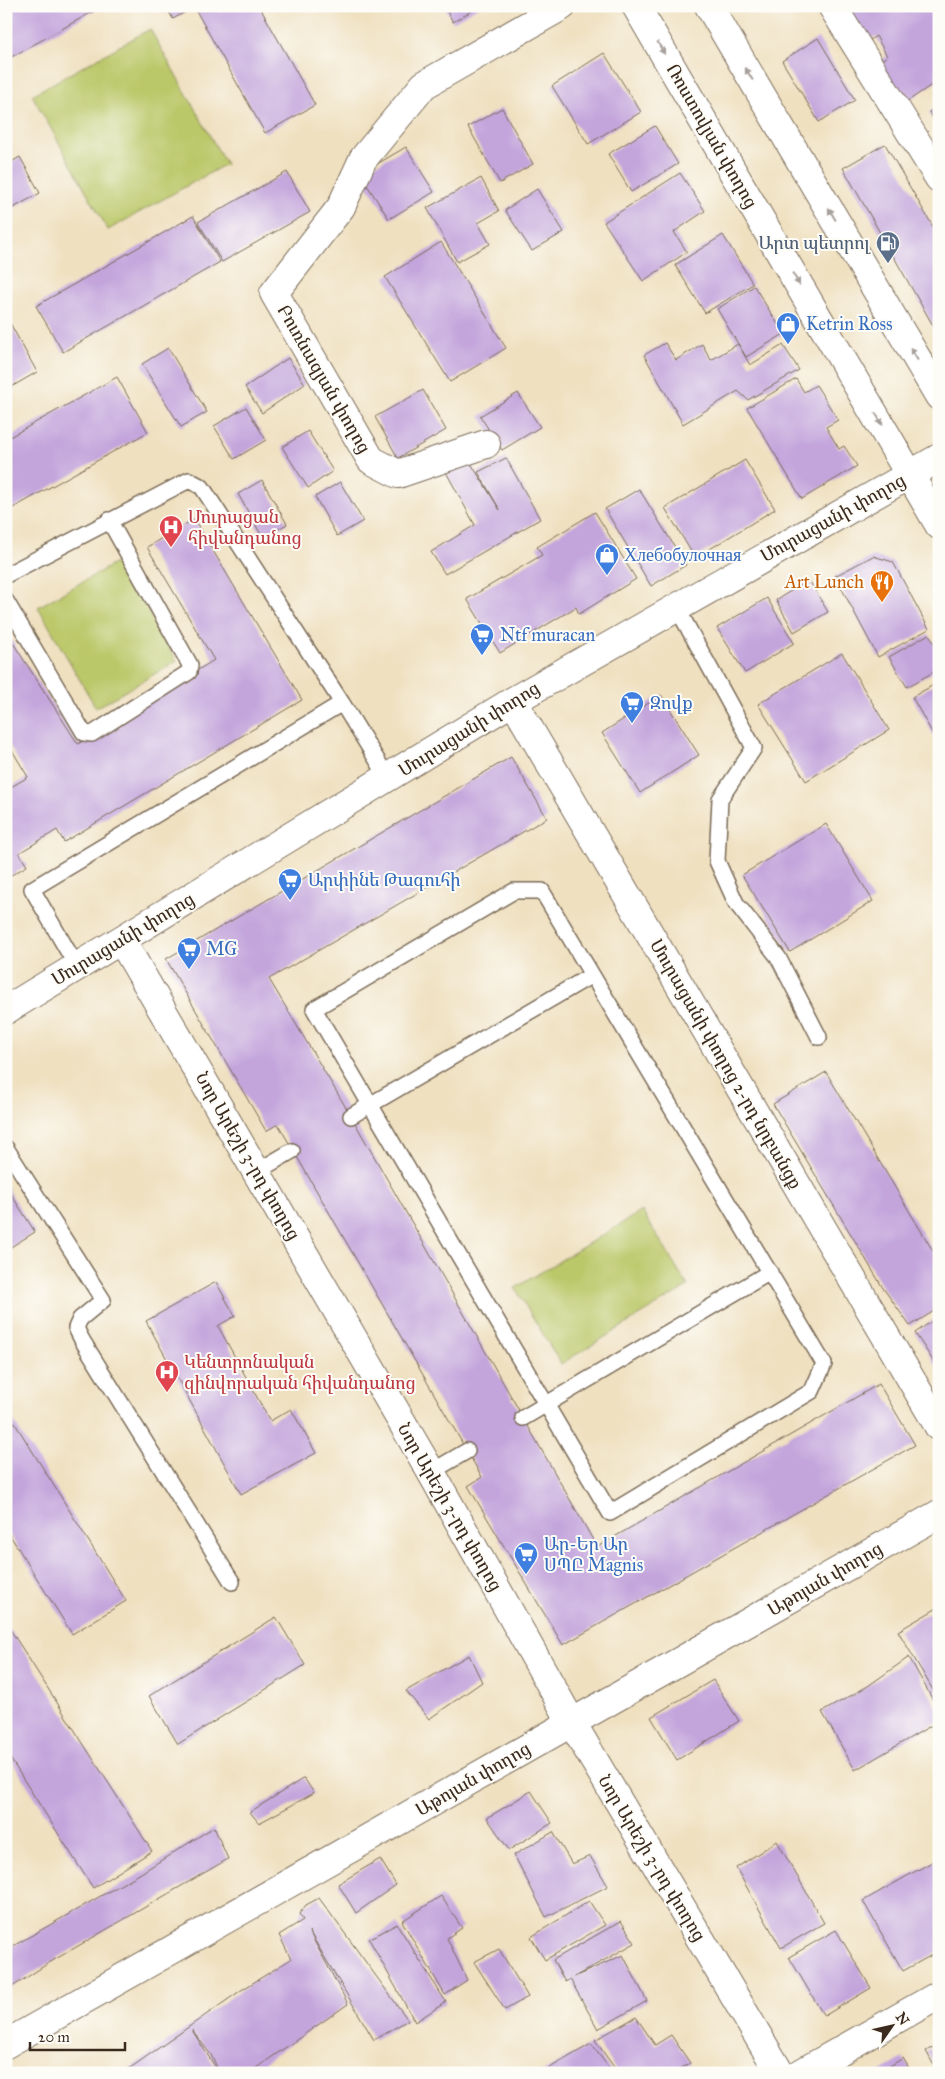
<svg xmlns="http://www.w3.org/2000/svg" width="945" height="2079" font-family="'IM FELL Great Primer','Noto Serif Armenian',serif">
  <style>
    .green { fill: #bbc869; stroke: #7b7944 }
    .building { fill: #c3a5dc }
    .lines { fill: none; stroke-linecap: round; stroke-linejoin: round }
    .lane-casing { stroke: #7a6a57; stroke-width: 18 }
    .street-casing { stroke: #7a6a57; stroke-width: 30 }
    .secondary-casing { stroke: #7a6a57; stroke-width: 30 }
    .primary-casing { stroke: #7a6a57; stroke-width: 30 }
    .lane { stroke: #fff; stroke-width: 15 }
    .street { stroke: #fff; stroke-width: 28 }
    .secondary { stroke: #fff; stroke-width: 28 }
    .primary { stroke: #fff; stroke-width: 28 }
    .oneway { fill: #a79f9a }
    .labels { text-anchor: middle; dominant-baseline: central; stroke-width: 4; stroke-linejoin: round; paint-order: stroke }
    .street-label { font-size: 18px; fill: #3b2a1e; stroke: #fdfcf7 }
    .service-label { font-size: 18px; fill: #4e5e75; stroke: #fdfcf7; text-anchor: end }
    .shop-label { font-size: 18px; fill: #366cbe; stroke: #fdfcf7; text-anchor: start }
    .health-label { font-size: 18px; fill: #be3a42; stroke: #fdfcf7; text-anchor: start }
    .food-label { font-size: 18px; fill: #c56008; stroke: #fdfcf7; text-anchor: end }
  </style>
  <rect width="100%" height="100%" fill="#fdfcf7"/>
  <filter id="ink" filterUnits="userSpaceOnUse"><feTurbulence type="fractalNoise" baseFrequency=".02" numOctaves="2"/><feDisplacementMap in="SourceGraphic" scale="10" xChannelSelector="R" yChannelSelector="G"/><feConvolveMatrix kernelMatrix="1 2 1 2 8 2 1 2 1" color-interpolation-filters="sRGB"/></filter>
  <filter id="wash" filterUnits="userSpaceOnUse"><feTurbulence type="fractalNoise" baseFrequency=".0096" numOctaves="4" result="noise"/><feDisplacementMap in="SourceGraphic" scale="20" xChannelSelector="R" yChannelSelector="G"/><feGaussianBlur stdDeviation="1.12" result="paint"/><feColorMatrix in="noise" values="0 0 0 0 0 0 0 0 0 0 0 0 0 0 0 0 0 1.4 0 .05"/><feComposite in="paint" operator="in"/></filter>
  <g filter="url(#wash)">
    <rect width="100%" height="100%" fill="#efe0c0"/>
    <path class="green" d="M150 29 226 164 108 230 32 95Z
      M119 561 177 661 96 708 38 607Z
      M642 1211 688 1286 561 1364 515 1288Z"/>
    <g id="blocks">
      <path class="building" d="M6 6H103L6 60Z
        M166 6H259L315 105 265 133 194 7 173 19Z
        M444 6H480L453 22Z
        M861 6H939V80L902 105 876 64 887 56 876 36 864 44 846 16Z
        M818 38 855 100 819 122 782 61Z
        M604 53 641 112 588 144 552 86Z
        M939 106V128L929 112Z
        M502 108 533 164 500 183 468 127Z
        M655 126 678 164 631 192 608 154Z
        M885 144 939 237V336L843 168Z
        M406 147 434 192 389 219 360 174Z
        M20 157 40 193 6 212V165Z
        M287 172 310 212 222 262 198 222Z
        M680 173 705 211 674 232 687 252 643 281 604 222Z
        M481 178 499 211 478 223 490 244 457 262 427 208Z
        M537 189 564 232 532 251 505 210Z
        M193 216 220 262 63 352 36 306Z
        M723 235 753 284 705 313 675 265Z
        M441 242 506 348 450 382 385 277Z
        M754 286 784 334 746 357 717 309Z
        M6 316 37 372 6 390Z
        M665 343 676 360 702 344 711 360 738 344 750 365 783 345 799 370 748 400 738 391 683 424 644 355Z
        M168 348 207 412 181 427 142 364Z
        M288 358 305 384 262 413 245 387Z
        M117 377 148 432 6 512V439Z
        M796 379 804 392 816 385 838 420 826 427 839 449 844 446 857 466 802 499 747 408Z
        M423 390 446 430 398 458 375 417Z
        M518 393 540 427 502 450 480 416Z
        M246 407 266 440 234 459 214 426Z
        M308 431 333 471 308 488 282 447Z
        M467 457 500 510 478 472 506 458 540 519 445 574 431 552 475 525 446 472Z
        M745 460 775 509 695 558 665 508Z
        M262 480 287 524 263 538 238 494Z
        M340 482 363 521 337 536 315 497Z
        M639 489 686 565 651 586 605 509Z
        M595 512 636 579 579 614 576 607 500 653 467 599 542 555 537 547Z
        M194 519 302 700 64 842 57 830 19 853 27 866 6 878V790L28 777 6 740V632L78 744 214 660 147 547Z
        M873 556 893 562 929 629 878 657 835 576Z
        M809 580 828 612 794 632 776 600Z
        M767 598 794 643 745 673 717 628Z
        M929 634 939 652V669L907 687 889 657Z
        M842 653 889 730 806 781 758 704Z
        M939 682V745L912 697Z
        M661 695 699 755 640 793 602 733Z
        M511 757 547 818 269 979 351 1116 597 1547 879 1384 915 1445 563 1645 468 1486 482 1477 278 1124 266 1131 166 959Z
        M826 824 873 901 790 952 742 875Z
        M826 1072 939 1261V1308L910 1326 883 1288 773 1104Z
        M6 1186 35 1232 6 1250Z
        M216 1282 235 1316 218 1326 270 1421 291 1409 316 1453 241 1494 146 1321Z
        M939 1316V1370L915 1333Z
        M6 1409 126 1601 72 1634 6 1529Z
        M939 1607V1700L898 1631Z
        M276 1617 305 1665 178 1744 149 1696Z
        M6 1623 152 1851 93 1888 6 1752Z
        M469 1655 482 1682 429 1719 406 1691Z
        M909 1657 939 1711V1721L855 1770 822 1712 868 1686Z
        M713 1680 739 1721 677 1760 651 1717Z
        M304 1778 314 1793 259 1823 250 1812Z
        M531 1791 552 1823 509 1850 487 1818Z
        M214 1827 228 1859 47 1964 6 1991V1950L141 1873Z
        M553 1832 572 1864 590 1856 608 1886 546 1917 514 1855Z
        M777 1841 824 1923 781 1948 736 1868Z
        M939 1858V1951L903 1971 863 1901Z
        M380 1859 396 1885 356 1913 338 1884Z
        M441 1896 462 1928 447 1938 467 1980 445 1995 402 1921Z
        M319 1898 408 2020 374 2040 309 1931 348 2004 249 2073H220L211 2055 192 2030 219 2073H123L240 1991 291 1959 279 1935 303 1920 299 1914 306 1905Z
        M589 1901 605 1925 545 1960 531 1937Z
        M621 1921 635 1943 574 1977 623 1955 647 2001 598 2029 570 1979 565 1982 553 1960Z
        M397 1924 446 2002 415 2022 369 1939Z
        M836 1930 871 1988 824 2016 789 1957Z
        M499 1949 528 1997 505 2010 474 1962Z
        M636 2017 655 2045 671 2035 690 2063 674 2073H618L595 2040Z
        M591 2044 613 2073H541Z
        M939 2044V2073H938L926 2051Z
        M903 2058 912 2073H879Z"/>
    </g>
  </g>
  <g filter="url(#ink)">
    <use href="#blocks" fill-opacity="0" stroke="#7a6a57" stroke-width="1"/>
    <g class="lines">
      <g class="lane-casing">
        <path id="lane" d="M6 575 189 480 202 487 342 703
          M6 601 84 733 92 734 189 672 190 665 109 520
          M676 606 754 748 720 799 717 861 736 903 778 957 819 1037
          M514 891H542L824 1364 812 1391 610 1513 314 1009Z
          M77 967 32 889 342 703 388 778
          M351 1116 592 975
          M6 1148 103 1300 80 1319 76 1328 82 1340 232 1582
          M256 1172 292 1151
          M523 1418 770 1272
          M431 1472 467 1451"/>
      </g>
      <g class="street-casing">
        <path id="street" d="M832 6 939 178
          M486 444 398 474 371 460 274 293 341 207 363 159 424 85 562 6
          M513 701 939 1427
          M122 941 431 1472 572 1723 780 2073
          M6 1010 513 701 939 458
          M801 2073 939 1995"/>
      </g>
      <g class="secondary-casing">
        <path id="secondary" d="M6 2044 939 1514"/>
      </g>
      <g class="primary-casing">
        <path id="primary" d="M636 6 939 525
          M709 6 939 396"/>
      </g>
      <use href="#lane" class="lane"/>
      <use href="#street" class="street"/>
      <use href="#secondary" class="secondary"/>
      <use href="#primary" class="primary"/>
    </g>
    <defs><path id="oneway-solid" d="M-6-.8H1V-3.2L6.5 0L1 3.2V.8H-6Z" transform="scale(1.25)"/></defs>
    <g class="oneway">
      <use href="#oneway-solid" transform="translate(661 48) rotate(60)"/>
      <use href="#oneway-solid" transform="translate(749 74) rotate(-121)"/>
      <use href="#oneway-solid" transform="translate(832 214) rotate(-121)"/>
      <use href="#oneway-solid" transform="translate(796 279) rotate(60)"/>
      <use href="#oneway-solid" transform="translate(914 354) rotate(-121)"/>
      <use href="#oneway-solid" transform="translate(879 419) rotate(59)"/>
    </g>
  </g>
  <defs>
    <g id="fuel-pin" transform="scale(1.25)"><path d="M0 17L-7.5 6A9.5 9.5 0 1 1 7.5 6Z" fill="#5c6f8a" stroke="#fdfcf7"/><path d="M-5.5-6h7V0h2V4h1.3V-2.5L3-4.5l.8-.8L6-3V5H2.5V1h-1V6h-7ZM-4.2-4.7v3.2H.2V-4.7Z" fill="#fff"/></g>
    <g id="shop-pin" transform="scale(1.25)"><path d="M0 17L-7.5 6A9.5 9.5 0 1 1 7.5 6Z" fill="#3f7fe0" stroke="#fdfcf7"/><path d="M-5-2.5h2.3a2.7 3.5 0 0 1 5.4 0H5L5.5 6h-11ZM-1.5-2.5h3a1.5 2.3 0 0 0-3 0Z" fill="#fff"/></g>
    <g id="hospital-pin" transform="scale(1.25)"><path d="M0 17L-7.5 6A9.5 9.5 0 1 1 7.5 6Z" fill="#e0444e" stroke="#fdfcf7"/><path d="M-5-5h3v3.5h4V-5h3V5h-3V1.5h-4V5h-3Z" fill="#fff"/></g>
    <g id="restaurant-pin" transform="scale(1.25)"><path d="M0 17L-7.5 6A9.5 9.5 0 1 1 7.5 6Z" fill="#e8710a" stroke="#fdfcf7"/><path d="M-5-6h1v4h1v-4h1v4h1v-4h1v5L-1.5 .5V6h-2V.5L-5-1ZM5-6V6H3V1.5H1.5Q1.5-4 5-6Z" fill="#fff"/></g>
    <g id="supermarket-pin" transform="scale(1.25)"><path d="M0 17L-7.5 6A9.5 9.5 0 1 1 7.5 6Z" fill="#3f7fe0" stroke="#fdfcf7"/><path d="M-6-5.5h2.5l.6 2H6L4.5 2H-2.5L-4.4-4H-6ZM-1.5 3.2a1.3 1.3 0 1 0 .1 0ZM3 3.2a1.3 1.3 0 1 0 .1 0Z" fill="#fff"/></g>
  </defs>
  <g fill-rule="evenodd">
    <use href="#fuel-pin" x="888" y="243"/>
    <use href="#shop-pin" x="788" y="324"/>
    <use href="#hospital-pin" x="171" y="527"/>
    <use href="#shop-pin" x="607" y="555"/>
    <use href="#restaurant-pin" x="882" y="582"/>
    <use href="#supermarket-pin" x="482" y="635"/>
    <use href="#supermarket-pin" x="632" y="703"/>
    <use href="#supermarket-pin" x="290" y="880"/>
    <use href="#supermarket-pin" x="189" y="949"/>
    <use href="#hospital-pin" x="167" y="1372"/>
    <use href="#supermarket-pin" x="526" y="1554"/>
  </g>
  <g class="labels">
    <g class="street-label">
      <text transform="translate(712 136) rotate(60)">Ռոստովյան փողոց</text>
      <text transform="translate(324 379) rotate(60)">Բուռնազյան փողոց</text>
      <text transform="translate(833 518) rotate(-29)">Մուրացանի փողոց</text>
      <text transform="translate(469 729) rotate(-32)">Մուրացանի փողոց</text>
      <text transform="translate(123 939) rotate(-31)">Մուրացանի փողոց</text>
      <text transform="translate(726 1064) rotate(60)">Մուրացանի փողոց 2-րդ նրբանցք</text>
      <text transform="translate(248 1156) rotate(60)">Նոր Արեշի 3-րդ փողոց</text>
      <text transform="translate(450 1507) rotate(60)">Նոր Արեշի 3-րդ փողոց</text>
      <text transform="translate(825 1579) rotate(-30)">Աթոյան փողոց</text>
      <text transform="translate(473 1779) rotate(-30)">Աթոյան փողոց</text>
      <text transform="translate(652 1858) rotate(59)">Նոր Արեշի 3-րդ փողոց</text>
    </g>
    <g class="service-label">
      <text x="870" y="243">Արտ պետրոլ</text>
    </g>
    <g class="shop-label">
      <text x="806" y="324">Ketrin Ross</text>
      <text x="624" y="555">Хлебобулочная</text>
      <text x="500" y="635">Ntf muracan</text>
      <text x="650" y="703">Զովք</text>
      <text x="308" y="880">Արփինե Թագուհի</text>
      <text x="206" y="949">MG</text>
      <text x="544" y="1544">Ար-Եր Ար<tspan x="544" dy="21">ՍՊԸ Magnis</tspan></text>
    </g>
    <g class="health-label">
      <text x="188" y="517">Մուրացան<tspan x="188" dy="21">հիվանդանոց</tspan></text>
      <text x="184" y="1362">Կենտրոնական<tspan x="184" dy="21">զինվորական հիվանդանոց</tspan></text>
    </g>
    <g class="food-label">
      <text x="864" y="582">Art Lunch</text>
    </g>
  </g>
  <rect width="945" height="2079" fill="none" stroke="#fdfcf7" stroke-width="25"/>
  <g transform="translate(892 2026) rotate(56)" stroke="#fdfcf7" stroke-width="4" paint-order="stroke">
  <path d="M0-4L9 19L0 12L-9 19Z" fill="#3b2a1e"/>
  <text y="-8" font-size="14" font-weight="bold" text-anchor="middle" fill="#3b2a1e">N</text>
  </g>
  <path d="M30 2042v8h95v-8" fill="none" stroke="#3b2a1e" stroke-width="2.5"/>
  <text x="38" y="2042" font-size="15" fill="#3b2a1e" stroke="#fdfcf7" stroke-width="4" paint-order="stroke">20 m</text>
</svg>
